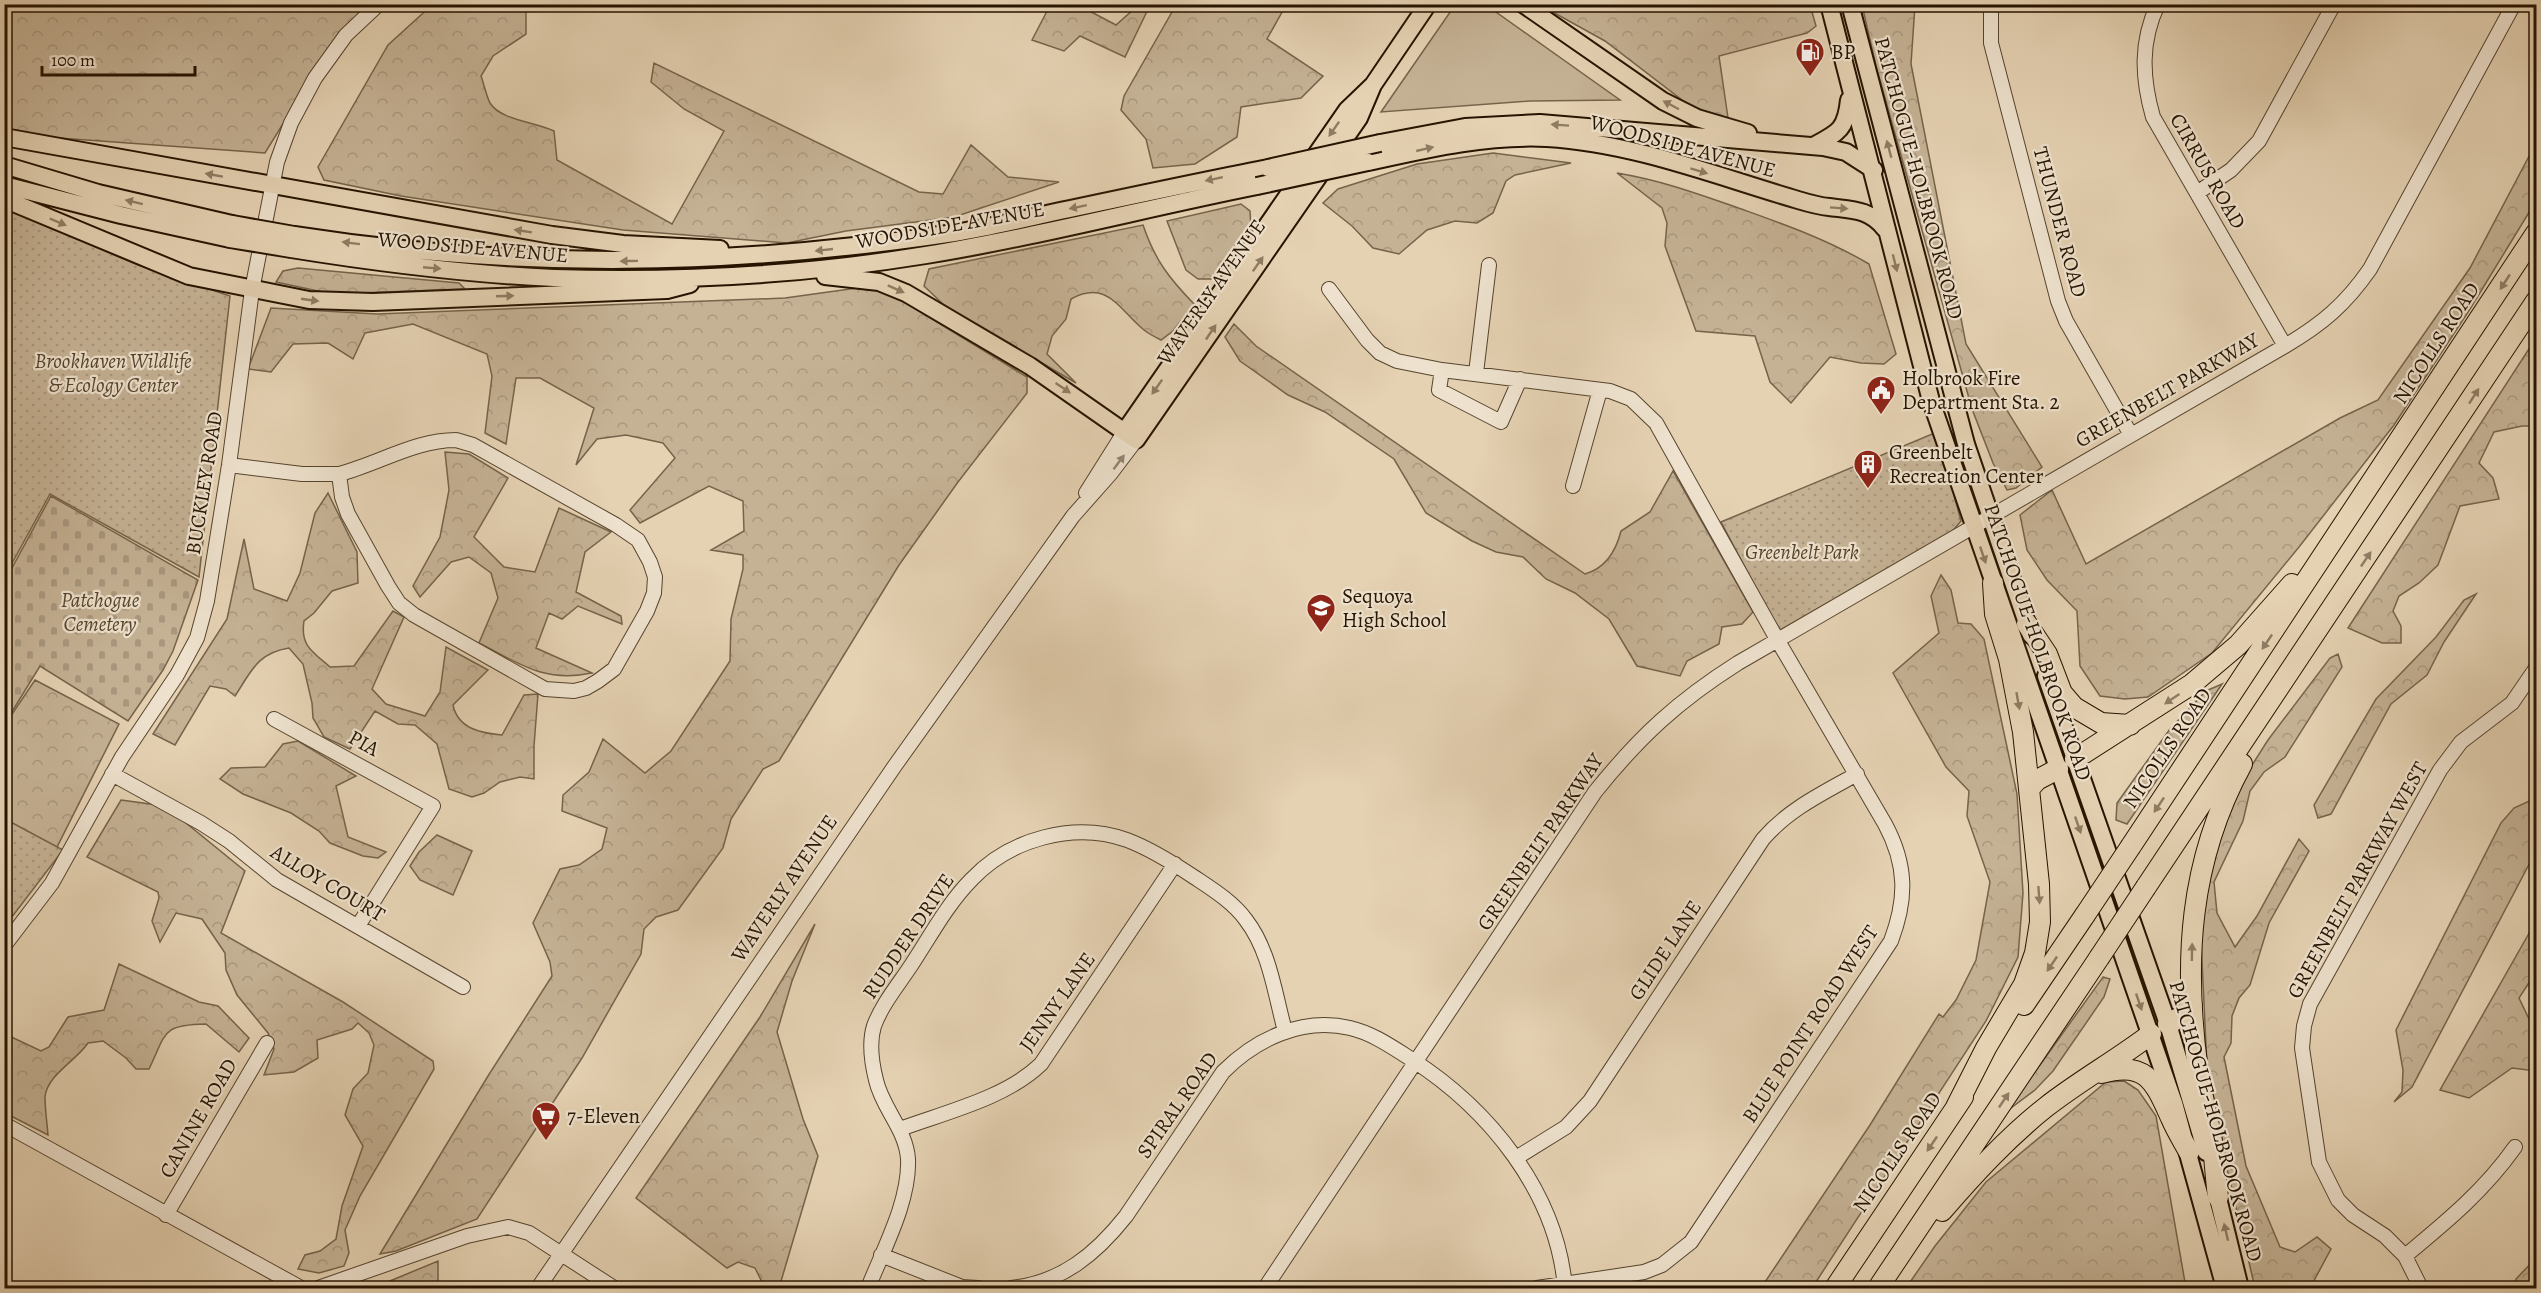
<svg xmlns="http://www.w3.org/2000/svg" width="2541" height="1293" font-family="Alegreya,serif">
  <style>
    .grass { fill: #c5b295; stroke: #76634a; stroke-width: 1.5 }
    .forest { fill: url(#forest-crowns); stroke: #76634a; stroke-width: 1.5 }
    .cemetery { fill: url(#cemetery-stones); stroke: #76634a; stroke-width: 1.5 }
    .park { fill: url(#park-dots); stroke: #76634a; stroke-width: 1.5 }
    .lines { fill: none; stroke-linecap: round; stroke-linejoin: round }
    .minor-casing { stroke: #56442d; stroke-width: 16 }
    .major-casing { stroke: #261400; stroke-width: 20 }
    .highway-casing { stroke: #261400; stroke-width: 22 }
    .minor { stroke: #eee2ce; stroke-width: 14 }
    .major { stroke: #e5d2b3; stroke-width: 16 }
    .highway { stroke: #e5d2b3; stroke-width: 20 }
    .major-bridge-casing { stroke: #261400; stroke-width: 20; stroke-linecap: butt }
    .highway-bridge-casing { stroke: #261400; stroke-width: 22; stroke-linecap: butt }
    .major-bridge { stroke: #e5d2b3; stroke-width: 16 }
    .highway-bridge { stroke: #e5d2b3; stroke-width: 20 }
    .oneway { fill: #8f7c62 }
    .oneway2 { fill: #948571 }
    .labels { text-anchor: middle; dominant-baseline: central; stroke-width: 4.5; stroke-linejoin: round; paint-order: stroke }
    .poi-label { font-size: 21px; fill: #261400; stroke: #eee2ce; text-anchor: start }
    .street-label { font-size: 21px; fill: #261400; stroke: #eee2ce }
    .park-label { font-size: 21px; font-style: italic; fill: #56432d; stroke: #eee2ce }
  </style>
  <defs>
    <pattern id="forest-crowns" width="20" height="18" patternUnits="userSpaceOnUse" patternTransform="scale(1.5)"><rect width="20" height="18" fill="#c5b295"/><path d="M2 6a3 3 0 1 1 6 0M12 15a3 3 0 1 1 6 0" fill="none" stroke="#a9987f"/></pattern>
    <pattern id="cemetery-stones" width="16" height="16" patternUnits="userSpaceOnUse" patternTransform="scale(1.5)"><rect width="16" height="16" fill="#c5b295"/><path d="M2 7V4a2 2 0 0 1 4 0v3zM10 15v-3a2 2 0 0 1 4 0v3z" fill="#a9987f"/></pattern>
    <pattern id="park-dots" width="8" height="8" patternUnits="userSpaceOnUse" patternTransform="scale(1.5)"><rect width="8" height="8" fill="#c5b295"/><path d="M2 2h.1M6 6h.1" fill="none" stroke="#a9987f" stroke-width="1.8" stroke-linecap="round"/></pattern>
  </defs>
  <rect width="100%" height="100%" fill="#e5d2b3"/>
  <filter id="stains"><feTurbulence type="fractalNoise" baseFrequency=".00333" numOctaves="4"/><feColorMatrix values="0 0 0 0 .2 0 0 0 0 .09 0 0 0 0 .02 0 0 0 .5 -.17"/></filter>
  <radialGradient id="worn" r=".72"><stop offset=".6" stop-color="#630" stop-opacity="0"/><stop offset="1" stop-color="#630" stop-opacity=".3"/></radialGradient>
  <path class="grass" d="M1455 5H1486L1620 100 1530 101 1381 112Z"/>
  <path class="forest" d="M4 5H372L339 33 265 153 17 135 5 132Z
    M520 5 526 9V34L493 56 481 76C484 84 486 95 490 103 500 120 536 122 554 131L557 160 672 224 724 131 684 109 651 82 654 63 919 192 943 194 971 145 1008 177 1059 182 954 217 846 231 787 243 623 230 401 196 324 180 318 167 388 45 432 5Z
    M1046 5H1081L1080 6 1116 25 1134 9 1150 5 1125 57 1080 36 1064 51 1032 40 1046 13Z
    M1176 5H1286L1267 39 1323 76 1301 98 1241 107 1237 137 1195 164 1153 168 1146 139 1121 110 1124 96Z
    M1540 5H1810L1816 26 1807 33 1719 56 1728 118 1690 106 1605 41Z
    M1862 5H1915L1911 64 1966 344 2042 467 2016 488 2007 490 1993 463 1972 409 1876 66Z
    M2536 143V201L2470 309 2394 425 2299 547 2212 653 2148 697 2125 699 2100 696 2080 666 2077 611 2047 580 2027 550 2020 515 2052 490 2086 564 2340 418 2378 400 2470 268Z
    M1493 153 1571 163 1515 175 1506 181 1493 213 1477 223 1455 221 1427 230 1399 254 1373 248 1352 226 1323 203 1338 189 1417 164Z
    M1617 173C1659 180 1693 192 1733 206 1780 223 1825 238 1869 264L1896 354 1884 364 1861 363 1830 357 1791 403 1770 382 1755 336 1696 331 1665 246 1667 223 1662 208Z
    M1241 204 1250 211 1251 229 1213 279H1198L1186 270 1167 221Z
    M1143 225C1155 260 1168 277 1194 304L1173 331 1161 340C1155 337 1149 334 1144 330 1119 310 1108 279 1071 299L1066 319 1052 336 1047 354 1076 383 945 306 924 286 929 269Z
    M298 268 459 283 465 289 332 294 276 282 283 271Z
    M857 288 878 290 906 303 1027 377V393L958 482 899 565 779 761 763 769 731 819 723 848 678 910 656 917 644 929 641 954 582 1058 477 1219 396 1251 380 1254 488 1076 552 976 550 962 533 923 560 869 579 865 602 849 607 828 562 811 563 795 589 772 603 739 645 773 671 751 730 661 731 619 743 569V555L711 550 744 531 743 501 709 486 640 523 630 510 675 458 663 443 626 435 597 439 576 465 594 408 540 378H516L506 444 485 433 492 376 487 354 413 324 365 333 353 359 328 343 293 344 271 372 248 369 271 308 377 314 785 298Z
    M1234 324 1256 346 1585 574C1606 568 1616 551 1621 531L1650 512 1673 471 1753 612 1742 624 1722 627 1719 644 1687 661 1680 676 1637 666 1609 619 1575 593 1546 579 1523 557 1496 552 1472 541 1426 513 1394 459 1325 412 1288 395 1240 361 1225 337Z
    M2536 338V426H2522L2494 432 2479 463 2493 478 2499 499 2460 506 2438 565 2419 583 2399 596 2393 611 2401 626V643H2382L2348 628Z
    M445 452 469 454 508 478 474 537 504 567 535 572 559 508 611 532 585 552 576 592 621 616 622 624 578 606 562 619 549 613 536 648 592 673C544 683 520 664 479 643L498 598 491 573 469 557 451 562 420 597 413 586 440 537 449 490Z
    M328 493 357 552 358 583 332 591 314 613 304 621C300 646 313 652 330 667L354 666 393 611 404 617 372 689 386 704 425 716 440 692 446 647 488 670 453 705C458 729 481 733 502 735L524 695 538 694 534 746V779L520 777 500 782 484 793 472 797 449 789 437 744 415 725 398 724 375 711 350 749 324 737 313 718 312 703 303 664 289 648C257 653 251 672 235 696L226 689 210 686 175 745 153 734 227 619 244 539 254 589 287 601 300 573 315 513Z
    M1941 575 1951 590 1958 623 1971 624 1984 639 2017 794 2023 893 2018 957 1986 1021 1812 1288H1761L1870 1125 1939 1014 1943 1017 1956 1000 1976 960 1990 882 1967 816 1969 791 1946 767 1893 673 1939 633 1931 596Z
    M2476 594 2444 642 2427 675 2391 704 2331 814 2318 818 2314 805 2376 699 2436 637 2464 600Z
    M2338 654 2342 667 2285 757 2264 772 2250 791 2243 821 2214 882 2217 913 2235 947 2257 916 2299 839 2309 851 2269 923 2250 985 2239 998 2232 1016 2231 1043 2224 1057 2246 1166 2280 1247 2295 1252 2317 1237 2331 1249 2310 1288H2255L2208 1088 2200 918 2218 841 2240 784 2268 740 2330 658Z
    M35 680 119 724 57 847 4 917V726Z
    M2222 684 2127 824 2116 820 2117 803 2170 729 2206 691Z
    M298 741 356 776 336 786 348 837 386 852 378 858 363 856 330 843 319 831 291 813 243 794 220 779 231 768 265 767 283 744Z
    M2536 798V851L2412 1087 2394 1102 2402 1092 2403 1070 2396 1030 2501 823 2514 808Z
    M121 800 165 806 245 871 221 933 343 1002 433 1061 434 1069 360 1196 345 1230 349 1253 344 1266 319 1273 298 1269 305 1255 320 1251 336 1239 342 1206 363 1146 345 1115 353 1089 368 1073 374 1045 369 1033 358 1023 352 1029 317 1040 318 1058 294 1072 264 1075 274 1049 268 1033 237 995 226 970 225 953 202 919 176 913 160 942 152 921 159 898 158 892 87 857Z
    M437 835 472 851 453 895 420 880 410 866 419 852Z
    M2536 921V972L2519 998 2530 1021 2536 1024V1071L2512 1068 2469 1098 2440 1090Z
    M815 924 792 981 777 1032 803 1119 818 1156 779 1288H765L755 1268 738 1262 727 1268 636 1198 760 1017Z
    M119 964 199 1002 218 1006 249 1038 239 1052 206 1024C161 1025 167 1032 149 1069H136L126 1058 103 1041 88 1043C76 1061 47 1075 45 1097 45 1109 47 1122 48 1135L5 1113V1034L41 1051 49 1047 68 1017 104 1010Z
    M2103 977 2110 979 2104 997 2053 1071 2035 1090 2007 1111Z
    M2124 1081 2138 1090 2156 1116 2186 1288H1906L1935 1246 1986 1182 2106 1082Z
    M2536 1258V1288H2515L2516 1279Z
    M438 1261V1285L431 1288H373Z"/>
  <path class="cemetery" d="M51 496 198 580 173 651 163 670 128 721 40 666 5 723V581Z"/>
  <path class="park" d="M5 208 138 265 230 296 199 577 50 494 5 576Z
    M1937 432 1961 521 1950 534 1779 631 1721 522Z
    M5 819 63 850 5 926Z"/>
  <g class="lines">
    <g class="minor-casing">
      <path id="minor" d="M1991 4V43L2058 301 2066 321 2131 435
        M2158 4C2140 42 2142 78 2153 117L2285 346
        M2197 193 2231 170 2259 141 2334 4
        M1329 289 1367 340 1380 353 1397 361 1442 370 1610 391 1631 399 1656 423 1778 641 1885 824C1907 865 1907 899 1891 941L1691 1242 1662 1265 1644 1272 1537 1288
        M1442 370 1439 390 1501 422 1520 379
        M1476 373 1489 265
        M456 440 473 445 616 525 638 540 650 562 655 577 654 593 647 611 614 669 598 681 586 688 574 691 545 689 414 615 399 603 388 586 348 514 342 497 339 474C378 464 415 440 456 440Z
        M229 465 302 474H339
        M1573 486 1600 390
        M1086 493 1125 431
        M274 719 433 806 358 926
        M112 774 201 823 229 841 277 880 463 987
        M4 946 52 883 122 757 177 675 197 638 207 601 229 465 252 290 277 162 291 123 315 78 346 35 379 4
        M4 1124 301 1288
        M900 1129C946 1112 1006 1098 1041 1064L1175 864
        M1516 1158 1566 1127 1590 1101 1763 839C1789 809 1823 793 1857 774
        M166 1215 267 1043
        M881 1255 962 1287 978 1288
        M2405 1256C2446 1222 2484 1191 2515 1147
        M318 1288 467 1236 508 1227 529 1233 614 1288
        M538 1288 894 767 1073 516 1111 473 1136 440
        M868 1288C883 1250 910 1201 908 1159 906 1129 882 1108 876 1080 872 1064 869 1042 874 1026 882 1004 899 984 912 964 931 935 948 903 972 879 1010 839 1074 821 1127 840 1151 849 1173 863 1194 877 1212 889 1233 902 1246 920 1270 951 1275 995 1285 1031
        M1011 1288C1061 1283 1096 1254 1126 1216L1223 1072C1256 1039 1302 1017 1350 1028 1372 1033 1392 1047 1411 1059 1489 1109 1557 1192 1565 1288
        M1265 1288 1595 792C1640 736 1678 701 1738 663L2285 346C2322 324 2345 305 2370 269L2514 4
        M2421 1288 2405 1256 2385 1236 2353 1215 2338 1200 2319 1162 2302 1048 2304 1026 2310 1004 2440 770 2461 742 2512 703 2536 668"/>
    </g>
    <g class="major-casing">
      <path id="major" d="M1523 4 1663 101 1697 118 1748 133
        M1829 4 1931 401 2174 1103 2225 1288
        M1850 4 1966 444 2031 635
        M4 137 552 235 623 244 720 249
        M1380 143 1465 127 1540 123 1823 147 1846 152 1874 170
        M1813 146C1838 133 1846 130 1849 100
        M1368 162C1427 149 1486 135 1547 138 1633 143 1716 176 1798 200 1808 203 1818 206 1829 207 1852 210 1870 209 1885 229
        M4 165 98 193 232 224
        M4 185 121 215 230 239
        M4 199 189 276 309 300 373 302 667 290 690 284
        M294 235C519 270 728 267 954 233 993 227 1031 217 1070 209 1136 195 1202 181 1268 168
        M291 249C378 263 466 274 554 278 678 282 803 275 926 255 1037 237 1147 208 1257 186
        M825 276 879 282 906 293 1030 366 1136 440 1359 118 1373 85
        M1125 431 1347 110 1373 85 1428 4
        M2046 676 2168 1024 2206 1152
        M2215 1186 2240 1288"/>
    </g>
    <g class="highway-casing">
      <path id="highway" d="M2027 624 2047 654 2062 693 2074 707 2101 723 2130 725
        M2075 759 2192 684 2238 645 2292 584
        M2029 789 2037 780 2058 769
        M2131 846 2536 233
        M2146 887 2536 301
        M2024 1005 2085 915
        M2168 1024 2184 1015 2192 1005
        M2102 1073C2147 1060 2155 1083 2171 1118 2176 1130 2183 1141 2189 1152
        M1956 1107 1986 1048 2024 984 2035 953 2040 922 2039 884 2023 732 2009 659 1995 614 1993 583
        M2218 1197C2216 1181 2215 1164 2213 1147 2209 1121 2202 1096 2198 1071 2183 962 2189 861 2242 764
        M1942 1211C1974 1174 2007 1138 2046 1107 2079 1081 2117 1060 2151 1034
        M1835 1288 1963 1097
        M1878 1288 2099 958"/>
    </g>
    <use href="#minor" class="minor"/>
    <use href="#major" class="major"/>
    <use href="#highway" class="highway"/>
    <g class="major-bridge-casing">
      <path id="major-bridge" d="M1268 168 1380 143
        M1257 186 1368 162
        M232 224 294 235
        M230 239 291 249"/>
    </g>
    <g class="highway-bridge-casing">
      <path id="highway-bridge" d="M2085 915 2131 846
        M2099 958 2146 887"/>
    </g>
    <use href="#major-bridge" class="major-bridge"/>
    <use href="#highway-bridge" class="highway-bridge"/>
  </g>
  <defs><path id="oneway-solid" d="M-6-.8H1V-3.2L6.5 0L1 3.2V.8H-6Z" transform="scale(1.5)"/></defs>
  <g class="oneway">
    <use href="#oneway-solid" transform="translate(1671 105) rotate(-152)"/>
    <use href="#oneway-solid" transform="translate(1560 125) rotate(-176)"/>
    <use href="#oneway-solid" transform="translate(1334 129) rotate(125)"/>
    <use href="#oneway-solid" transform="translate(1425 149) rotate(-13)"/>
    <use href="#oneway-solid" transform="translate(1889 149) rotate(-105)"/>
    <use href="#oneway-solid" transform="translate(1699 171) rotate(17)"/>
    <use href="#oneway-solid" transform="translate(214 175) rotate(-170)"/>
    <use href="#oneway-solid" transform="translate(1214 179) rotate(168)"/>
    <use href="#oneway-solid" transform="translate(134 202) rotate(-166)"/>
    <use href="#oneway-solid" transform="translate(1078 207) rotate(168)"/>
    <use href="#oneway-solid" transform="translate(1839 208) rotate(4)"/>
    <use href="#oneway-solid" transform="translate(58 222) rotate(23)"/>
    <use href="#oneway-solid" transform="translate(523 231) rotate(-171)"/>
    <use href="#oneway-solid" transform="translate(351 243) rotate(-173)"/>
    <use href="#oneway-solid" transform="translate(824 250) rotate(174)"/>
    <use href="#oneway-solid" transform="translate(629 261) rotate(179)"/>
    <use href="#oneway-solid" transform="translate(1895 263) rotate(76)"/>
    <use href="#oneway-solid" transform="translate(1258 264) rotate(-55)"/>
    <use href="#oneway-solid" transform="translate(432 268) rotate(5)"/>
    <use href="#oneway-solid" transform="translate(2505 282) rotate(123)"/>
    <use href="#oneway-solid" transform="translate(896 289) rotate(24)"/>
    <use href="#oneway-solid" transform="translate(505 296) rotate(-2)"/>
    <use href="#oneway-solid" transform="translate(310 300) rotate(8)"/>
    <use href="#oneway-solid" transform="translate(1211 332) rotate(-56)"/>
    <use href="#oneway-solid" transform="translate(1157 387) rotate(125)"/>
    <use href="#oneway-solid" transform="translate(1063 388) rotate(34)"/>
    <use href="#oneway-solid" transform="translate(2474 396) rotate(-57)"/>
    <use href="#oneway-solid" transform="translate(1983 555) rotate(71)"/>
    <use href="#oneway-solid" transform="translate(2366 559) rotate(-56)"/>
    <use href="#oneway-solid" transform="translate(2267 642) rotate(124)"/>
    <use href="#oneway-solid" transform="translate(2172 699) rotate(146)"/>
    <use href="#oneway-solid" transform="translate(2018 701) rotate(80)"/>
    <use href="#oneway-solid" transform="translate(2159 805) rotate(124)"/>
    <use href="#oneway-solid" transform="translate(2078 825) rotate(71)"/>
    <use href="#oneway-solid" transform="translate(2039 895) rotate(86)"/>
    <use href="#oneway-solid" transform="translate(2192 952) rotate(-89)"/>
    <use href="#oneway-solid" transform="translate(2052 964) rotate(124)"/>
    <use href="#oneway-solid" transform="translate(2139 1002) rotate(71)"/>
    <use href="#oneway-solid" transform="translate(2004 1100) rotate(-56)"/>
    <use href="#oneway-solid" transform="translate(1932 1144) rotate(124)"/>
    <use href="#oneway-solid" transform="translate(2226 1232) rotate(-103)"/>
  </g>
  <use class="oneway2" href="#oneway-solid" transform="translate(1119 462) rotate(-53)"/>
  <defs>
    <g id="fuel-pin" transform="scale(1.5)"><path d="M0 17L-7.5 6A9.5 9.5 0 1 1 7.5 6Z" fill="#8f2418" stroke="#eee2ce"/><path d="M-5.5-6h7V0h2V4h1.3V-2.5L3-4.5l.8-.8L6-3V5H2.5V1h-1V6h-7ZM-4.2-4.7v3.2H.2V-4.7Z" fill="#fff"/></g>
    <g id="civic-pin" transform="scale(1.5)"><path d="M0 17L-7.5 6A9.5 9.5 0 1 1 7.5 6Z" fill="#8f2418" stroke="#eee2ce"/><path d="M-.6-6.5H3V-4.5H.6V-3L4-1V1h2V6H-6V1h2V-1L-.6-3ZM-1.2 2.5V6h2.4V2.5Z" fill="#fff"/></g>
    <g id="building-pin" transform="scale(1.5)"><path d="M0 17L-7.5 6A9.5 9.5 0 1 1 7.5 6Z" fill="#8f2418" stroke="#eee2ce"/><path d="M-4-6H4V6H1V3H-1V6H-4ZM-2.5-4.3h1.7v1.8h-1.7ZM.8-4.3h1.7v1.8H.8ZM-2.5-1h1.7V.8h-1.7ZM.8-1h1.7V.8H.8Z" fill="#fff"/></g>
    <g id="school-pin" transform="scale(1.5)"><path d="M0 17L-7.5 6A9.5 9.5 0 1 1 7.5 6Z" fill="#8f2418" stroke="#eee2ce"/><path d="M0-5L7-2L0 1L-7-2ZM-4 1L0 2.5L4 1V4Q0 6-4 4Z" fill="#fff"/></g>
    <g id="supermarket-pin" transform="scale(1.5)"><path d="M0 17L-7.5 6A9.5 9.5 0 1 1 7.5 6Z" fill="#8f2418" stroke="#eee2ce"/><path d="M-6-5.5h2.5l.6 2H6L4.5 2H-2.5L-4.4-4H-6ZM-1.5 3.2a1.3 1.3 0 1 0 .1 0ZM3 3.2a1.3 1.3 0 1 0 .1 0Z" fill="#fff"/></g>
  </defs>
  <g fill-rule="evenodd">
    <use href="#fuel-pin" x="1810" y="52"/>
    <use href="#civic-pin" x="1881" y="390"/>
    <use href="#building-pin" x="1868" y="464"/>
    <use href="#school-pin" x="1321" y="608"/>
    <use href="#supermarket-pin" x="546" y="1116"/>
  </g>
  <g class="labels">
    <g class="poi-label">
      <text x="1831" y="52">BP</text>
      <text x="1902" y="378">Holbrook Fire<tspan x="1902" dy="24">Department Sta. 2</tspan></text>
      <text x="1889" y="452">Greenbelt<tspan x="1889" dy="24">Recreation Center</tspan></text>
      <text x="1342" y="596">Sequoya<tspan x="1342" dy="24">High School</tspan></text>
      <text x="567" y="1116">7-Eleven</text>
    </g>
    <g class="street-label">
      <text transform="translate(1683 146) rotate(15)">WOODSIDE AVENUE</text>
      <text transform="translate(2208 171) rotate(60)">CIRRUS ROAD</text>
      <text transform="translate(1919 178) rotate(75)">PATCHOGUE-HOLBROOK ROAD</text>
      <text transform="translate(2060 222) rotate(75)">THUNDER ROAD</text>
      <text transform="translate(950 225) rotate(-10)">WOODSIDE AVENUE</text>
      <text transform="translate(473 247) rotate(5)">WOODSIDE AVENUE</text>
      <text transform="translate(1211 292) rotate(-55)">WAVERLY AVENUE</text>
      <text transform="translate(2436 343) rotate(-57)">NICOLLS ROAD</text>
      <text transform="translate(2167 390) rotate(-30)">GREENBELT PARKWAY</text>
      <text transform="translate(204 483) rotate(-81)">BUCKLEY ROAD</text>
      <text transform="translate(2038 642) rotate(71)">PATCHOGUE-HOLBROOK ROAD</text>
      <text transform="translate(364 743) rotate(29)">PIA</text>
      <text transform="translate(2167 748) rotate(-56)">NICOLLS ROAD</text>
      <text transform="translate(1540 842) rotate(-56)">GREENBELT PARKWAY</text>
      <text transform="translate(2357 880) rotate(-61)">GREENBELT PARKWAY WEST</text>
      <text transform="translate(328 883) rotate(31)">ALLOY COURT</text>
      <text transform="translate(784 888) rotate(-56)">WAVERLY AVENUE</text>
      <text transform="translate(908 936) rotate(-56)">RUDDER DRIVE</text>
      <text transform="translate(1665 950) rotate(-57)">GLIDE LANE</text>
      <text transform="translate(1057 1002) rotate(-55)">JENNY LANE</text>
      <text transform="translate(1810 1024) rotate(-57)">BLUE POINT ROAD WEST</text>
      <text transform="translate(1177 1105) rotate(-55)">SPIRAL ROAD</text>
      <text transform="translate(198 1118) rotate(-60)">CANINE ROAD</text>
      <text transform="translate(2216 1121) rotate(74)">PATCHOGUE-HOLBROOK ROAD</text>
      <text transform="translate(1897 1152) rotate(-56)">NICOLLS ROAD</text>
    </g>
    <g class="park-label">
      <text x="113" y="361">Brookhaven Wildlife<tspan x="113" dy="24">&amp; Ecology Center</tspan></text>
      <text x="1802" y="552">Greenbelt Park</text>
      <text x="100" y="600">Patchogue<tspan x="100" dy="24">Cemetery</tspan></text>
    </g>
  </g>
  <rect width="2541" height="1293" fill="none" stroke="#e5d2b3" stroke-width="24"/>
  <rect x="6" y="6" width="2529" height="1281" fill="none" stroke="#261400" stroke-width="3"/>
  <rect x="12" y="12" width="2517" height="1269" fill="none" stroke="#261400" stroke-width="1.5"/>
  <path d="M42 66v9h153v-9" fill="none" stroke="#261400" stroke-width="3"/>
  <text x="51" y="66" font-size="18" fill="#261400" stroke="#eee2ce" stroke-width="4.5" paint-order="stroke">100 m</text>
  <rect width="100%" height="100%" filter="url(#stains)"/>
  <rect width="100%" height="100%" fill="url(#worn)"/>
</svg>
